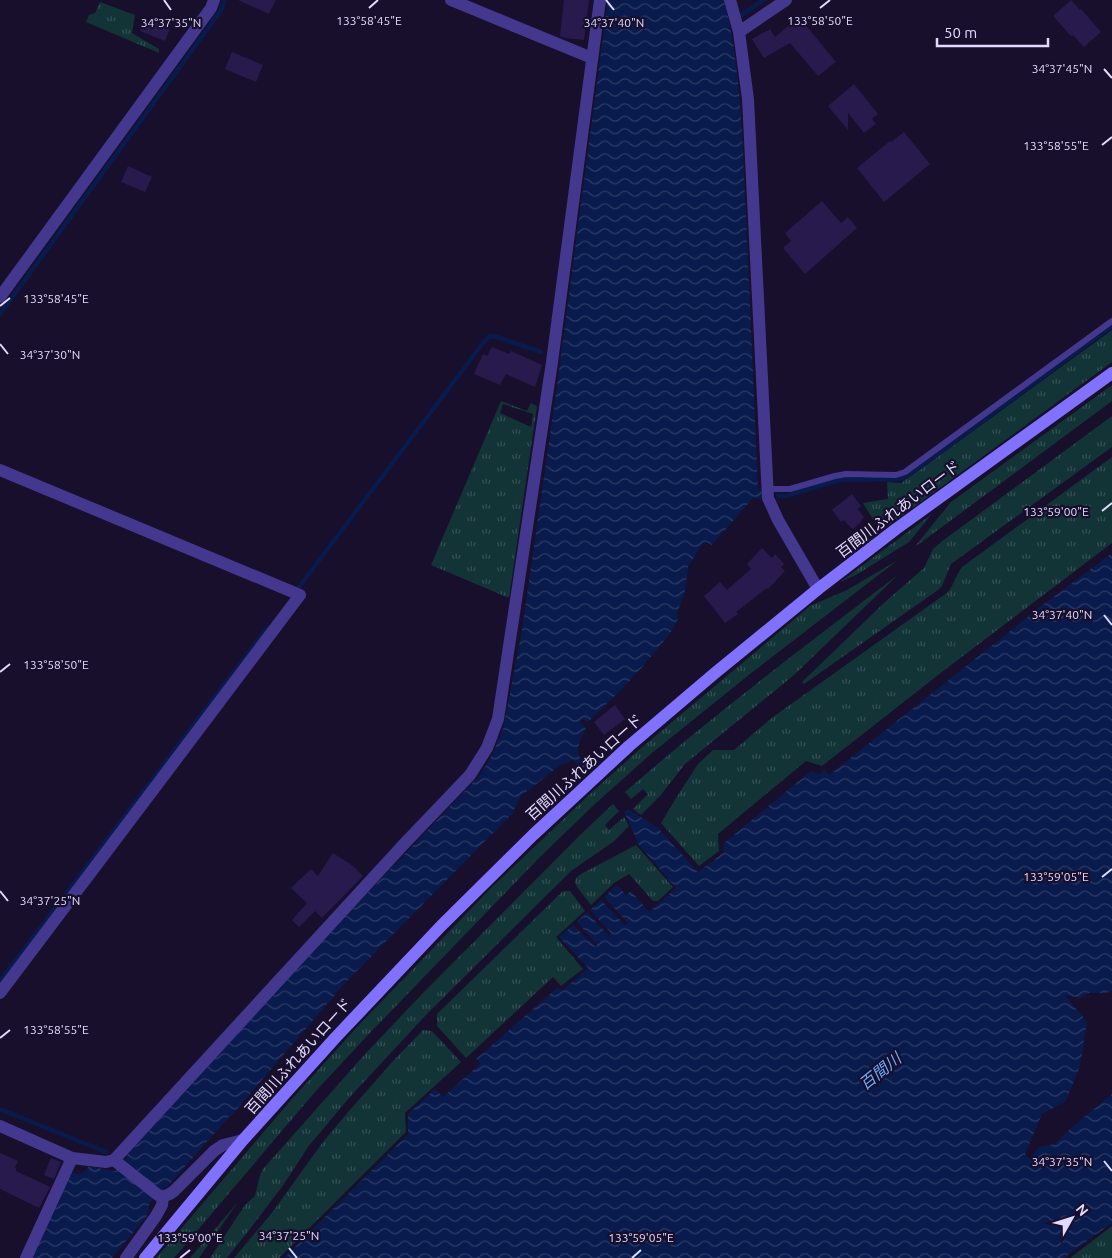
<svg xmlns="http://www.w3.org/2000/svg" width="1112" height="1258" font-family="Ubuntu,'Noto Sans JP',sans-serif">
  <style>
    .grass { fill: url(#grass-tufts); fill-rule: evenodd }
    .water { fill: url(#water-waves) }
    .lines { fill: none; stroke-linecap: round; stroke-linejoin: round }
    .stream { stroke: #081b4c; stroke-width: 4.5 }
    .building { fill: #291a4d }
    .lane { stroke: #43388d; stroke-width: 6 }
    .street { stroke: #43388d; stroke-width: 12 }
    .secondary { stroke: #8171ff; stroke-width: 12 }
    .ticks { fill: none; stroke: #e1daff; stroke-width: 2 }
    .labels { text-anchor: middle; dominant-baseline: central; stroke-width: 4.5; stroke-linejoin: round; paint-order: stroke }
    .street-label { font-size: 15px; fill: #e1daff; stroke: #170f2b }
    .water-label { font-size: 16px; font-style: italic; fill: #68acff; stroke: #170f2b }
    .ticks-label { font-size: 12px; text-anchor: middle; fill: #e1daff; stroke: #170f2b; stroke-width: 4.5; stroke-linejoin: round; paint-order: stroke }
  </style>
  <defs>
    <pattern id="grass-tufts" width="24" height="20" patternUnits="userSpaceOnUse" patternTransform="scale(1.25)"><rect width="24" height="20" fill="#123436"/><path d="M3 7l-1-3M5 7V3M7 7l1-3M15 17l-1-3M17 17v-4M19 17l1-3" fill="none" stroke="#345154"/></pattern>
    <pattern id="water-waves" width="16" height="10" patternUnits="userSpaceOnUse" patternTransform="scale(1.25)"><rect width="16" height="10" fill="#081b4c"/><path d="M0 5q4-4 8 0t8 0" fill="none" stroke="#2c3c67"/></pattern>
  </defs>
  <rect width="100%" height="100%" fill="#170f2b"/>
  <path class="grass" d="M100 2 135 15 132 33 159 49V53L86 22 89 15 95 13Z
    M1112 330V362L881 531 874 521 863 503 888 499 887 482 901 483 921 469Z
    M1112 385V401L919 544 916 545 951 502Z
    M501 401 527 411 531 403 537 406 509 598 431 565ZM503 404 533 414 531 427 500 413Z
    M1112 416V447L951 564 942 586 938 590 804 684 802 682 885 602 924 568 933 549 941 542Z
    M1112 457V543L942 672 822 766 806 761 718 834 719 851 699 866 661 823 676 798 698 764 713 750H734L773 717 948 592C954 584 956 575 962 567Z
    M932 514 909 542 856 575 840 582Z
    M898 560 750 674 652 753 596 803 540 857 367 1036 315 1092 174 1258H156L291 1100 357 1027 491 888 591 793 641 748 810 606 847 590Z
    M899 574 794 675 685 764 660 796 641 815 633 809 648 794 643 789 631 799 625 792C713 715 806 645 899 574Z
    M613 804 619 811 605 825 609 830 624 817 629 826 613 842 571 871 426 1015 349 1098 308 1147 284 1184 253 1225 227 1258H210L245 1205 255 1196 260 1175 263 1169 366 1053 422 994 579 836Z
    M636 845 673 887 658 901H653L629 874 614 883 591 905 577 887 575 882 576 878 581 874Z
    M563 891H570L585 911 556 937 583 969 561 986 553 977 466 1058 437 1026V1014Z
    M423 1030 432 1031 461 1062 405 1113 406 1132 279 1258H234L271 1214 323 1142 349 1111 393 1061Z
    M238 1202 199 1258H190Z
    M1112 1226V1258H1070Z"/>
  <path class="water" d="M608 0H724C742 70 742 143 746 215 750 306 754 397 758 488L762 490 761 499 753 498 712 545 706 542 703 543 688 567 685 592 677 613 678 619 669 635 643 666 621 690 588 722 583 719 580 722 586 728C583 735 575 748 579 756 581 760 586 765 589 768L583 772 573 760 559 766 521 796 512 814 345 983 232 1115 228 1118 167 1187 161 1189 149 1204 147 1216 112 1258H30L70 1173 82 1174 89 1166 112 1171H116L125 1161 128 1153 319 944 480 775 492 755 503 729 521 636 556 393Z
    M1112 553V991L1106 993H1088L1080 998 1065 995 1087 1022 1080 1066 1066 1101 1042 1114 1025 1154 1030 1159 1039 1147 1055 1144 1072 1127 1112 1094V1223L1064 1258H284L408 1134V1114L435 1089 443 1097 480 1064 476 1059 558 987 562 991 588 968 559 937 573 925 596 947 597 945 577 922 587 912 609 936 611 933 590 910 601 900 625 925 628 923 604 897 617 885 626 895 631 891 649 912 676 888 639 845 624 812 628 809 658 828 698 872 723 853 724 843 811 771 819 774 824 769 829 775 1044 604Z"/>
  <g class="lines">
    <path class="stream" d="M741 15 764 0
      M0 314 222 9 224 0
      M778 496H786L839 480 901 479 921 466 1112 326
      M296 591 483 343 490 336 497 337 541 352
      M0 981 268 627
      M0 1109 106 1152"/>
  </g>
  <path class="building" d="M238 0H276L269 14Z
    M564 0H589L584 40 565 38 560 36Z
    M1071 0 1080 10 1081 9 1101 32 1084 47 1073 35 1071 36 1053 16Z
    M799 17 836 62 818 76 790 43 764 58 752 39 770 29 775 37Z
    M145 18 170 28 165 41 140 31Z
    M232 52 263 65 256 82 225 69Z
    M854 84 878 114 872 119 876 124 864 133 848 113V130L828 106Z
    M904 132 930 164 884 202 857 168 890 141 891 142Z
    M128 166 152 177 145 192 121 182Z
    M822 201 841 223 848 217 857 228 805 274 783 248 791 241 785 233Z
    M492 347 509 354 511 351 542 365 535 387 506 374 500 385 474 374 483 354 487 356Z
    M852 494 861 506 858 509 864 517 861 520 862 521 853 529 852 528H851L844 520 841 522 832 510Z
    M762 548 772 558 775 554 784 564 781 567 785 571 768 589 767 588 736 612 738 614 725 623 704 596 720 582 727 590 751 569 747 564Z
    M615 705 625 719 604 735 594 722Z
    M333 853 353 866 363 876 322 918 315 911 299 927 292 920 307 903 291 888 311 869 318 876Z
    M0 1153 18 1161 15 1168 16 1169V1171L50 1187 39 1208 0 1189Z
    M51 1158 61 1162 54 1179 44 1175Z"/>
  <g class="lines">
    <path class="lane" d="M768 489H790L835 476 846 474 896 475 905 472 1112 321"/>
    <path class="street" d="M451 0 592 58
      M730 0 739 32 748 99 768 498 778 520 818 589
      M739 32 786 0
      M0 297 211 8 214 0
      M0 470 300 595 0 993
      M0 1126 72 1158 106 1162 114 1160 158 1195C165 1197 169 1195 174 1191L214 1151 223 1145 243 1140
      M114 1160 404 844 470 775 487 748 498 719 552 362 600 0
      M26 1258 72 1158
      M126 1258 156 1216 162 1205 163 1196"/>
    <path class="secondary" d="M145 1258 243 1140 336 1037 441 926 533 835 629 746 715 673 818 589 896 529 1112 373"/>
  </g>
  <path class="ticks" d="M164 0 171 10M606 0 614 10M369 8 378 0M820 8 830 0M1104 69 1112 78M1102 145 1112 137M0 306 10 298M0 344 8 354M1102 511 1112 503M1104 615 1112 625M0 672 10 664M1102 877 1112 869M0 891 8 901M0 1038 10 1030M1104 1161 1112 1171M289 1248 297 1258M180 1258 190 1250M632 1258 641 1250"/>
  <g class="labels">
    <g class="street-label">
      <text transform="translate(898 509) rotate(-37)">百間川ふれあいロード</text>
      <text transform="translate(584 767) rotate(-42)">百間川ふれあいロード</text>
      <text transform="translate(298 1056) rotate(-48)">百間川ふれあいロード</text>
    </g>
    <g class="water-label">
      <text transform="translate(880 1071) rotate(-39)">百間川</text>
    </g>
  </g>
  <g class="ticks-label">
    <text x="369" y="25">133°58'45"E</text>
    <text x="820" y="25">133°58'50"E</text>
    <text x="171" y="27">34°37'35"N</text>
    <text x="614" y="27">34°37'40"N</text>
    <text x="1062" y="73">34°37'45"N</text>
    <text x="1056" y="150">133°58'55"E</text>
    <text x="56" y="303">133°58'45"E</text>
    <text x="50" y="359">34°37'30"N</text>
    <text x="1056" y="516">133°59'00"E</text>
    <text x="1062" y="619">34°37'40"N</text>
    <text x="56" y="669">133°58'50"E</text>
    <text x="1056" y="881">133°59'05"E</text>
    <text x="50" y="905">34°37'25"N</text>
    <text x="56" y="1034">133°58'55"E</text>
    <text x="1062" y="1166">34°37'35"N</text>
    <text x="289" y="1240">34°37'25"N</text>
    <text x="190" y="1242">133°59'00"E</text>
    <text x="641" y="1242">133°59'05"E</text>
  </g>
  <g transform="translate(1072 1218) rotate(51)" stroke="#170f2b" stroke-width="4" paint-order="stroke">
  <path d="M0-4L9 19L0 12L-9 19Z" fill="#e1daff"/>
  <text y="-8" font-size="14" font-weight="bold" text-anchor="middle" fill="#e1daff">N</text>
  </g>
  <path d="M937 38v8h111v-8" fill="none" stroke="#e1daff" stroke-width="2.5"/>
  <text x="944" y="38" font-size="15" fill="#e1daff" stroke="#170f2b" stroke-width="4" paint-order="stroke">50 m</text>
</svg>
